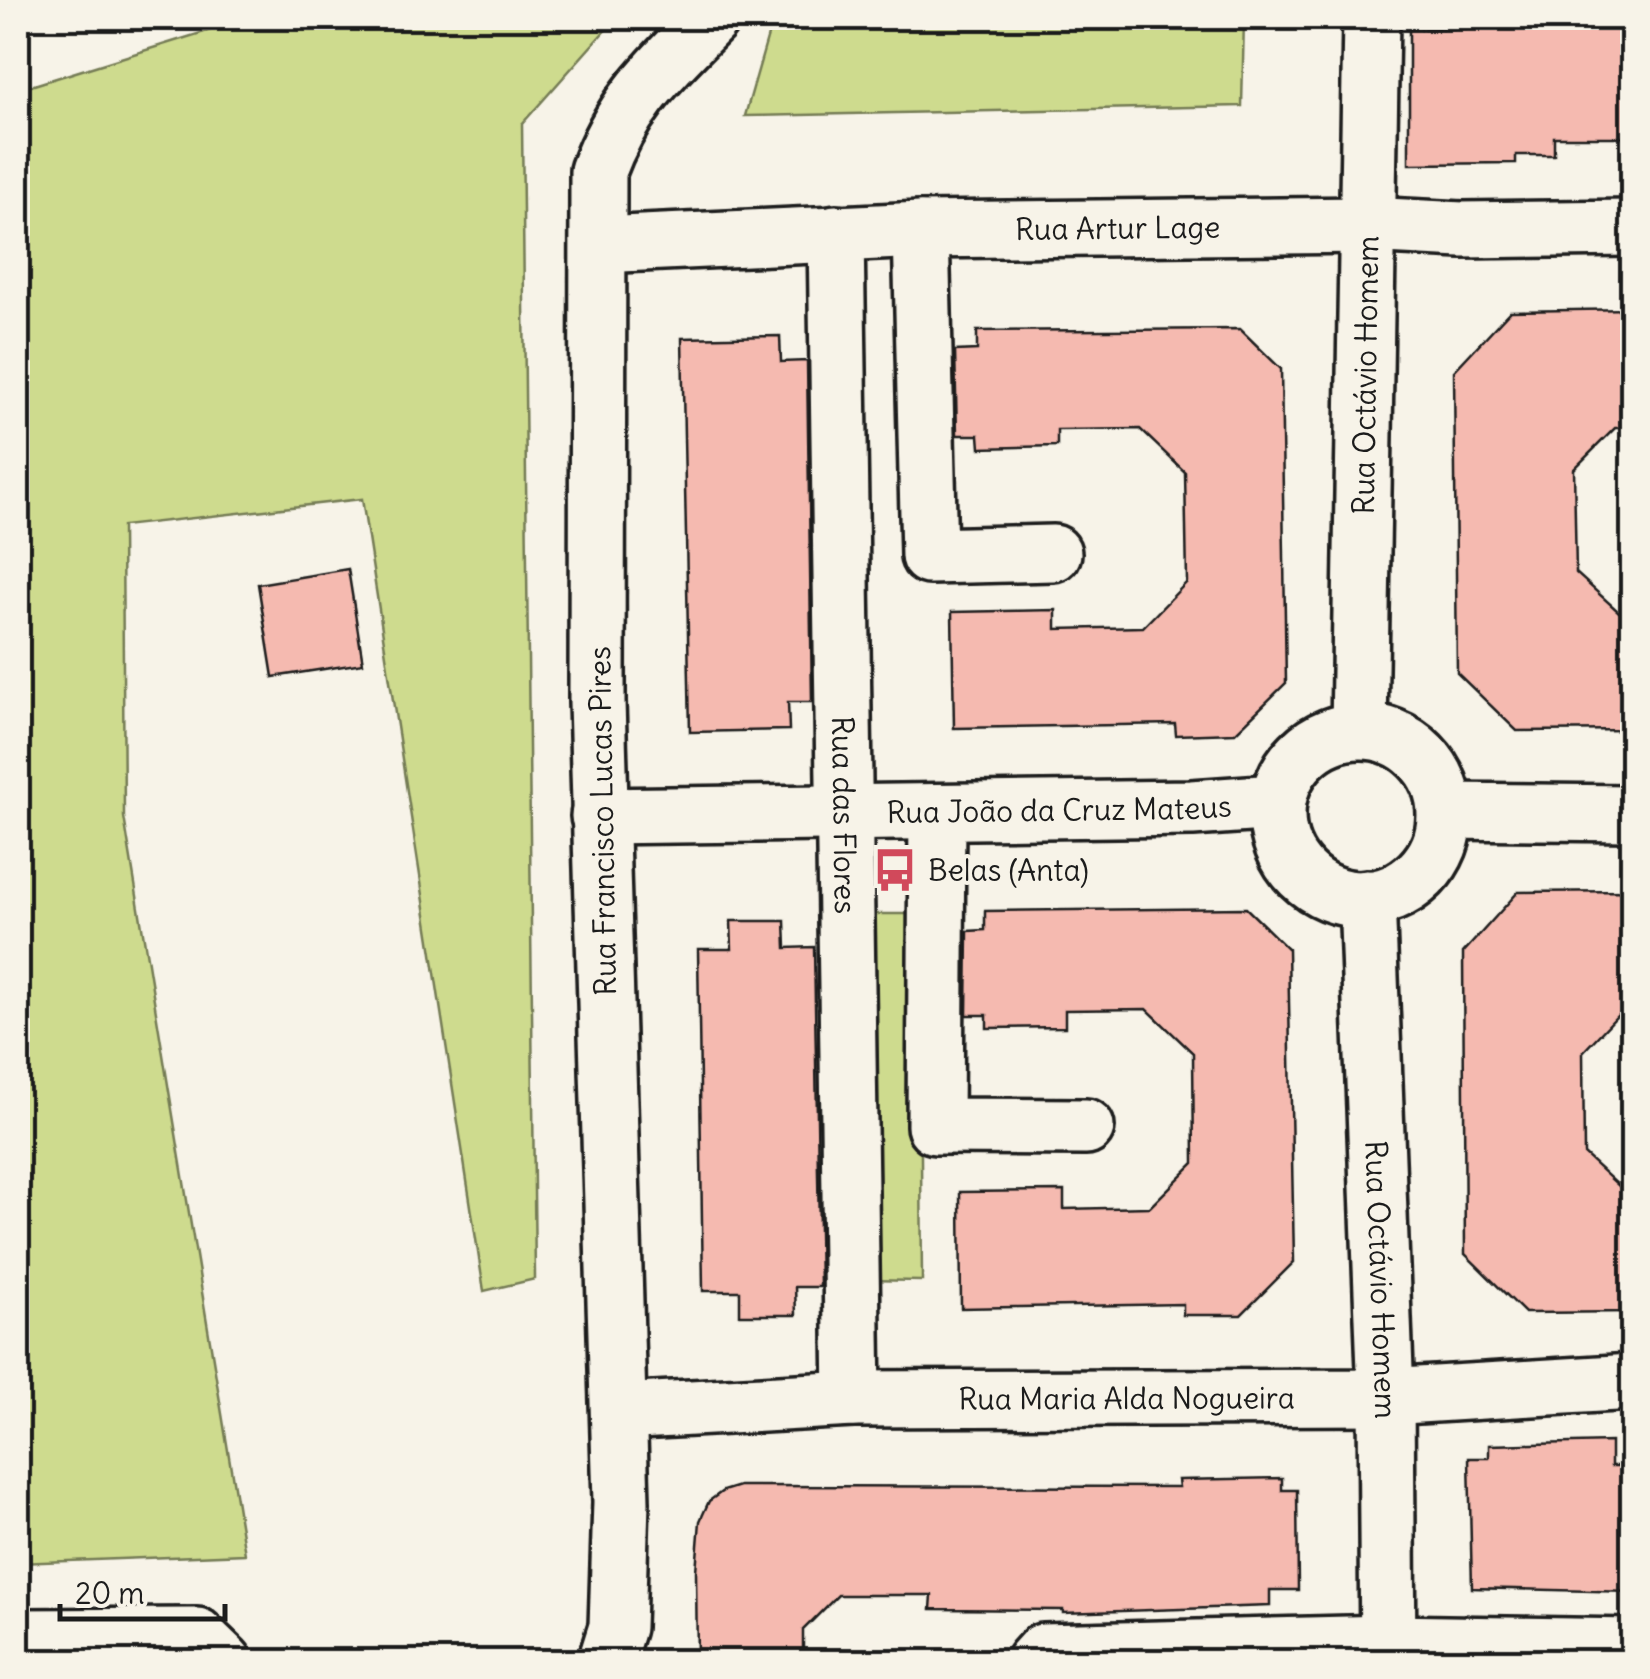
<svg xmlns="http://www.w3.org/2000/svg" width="1650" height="1679" font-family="Delius,sans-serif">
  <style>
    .green { fill: #cedb8e; stroke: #757c55; stroke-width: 2.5 }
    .building { fill: #f5bab0; stroke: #1c1c1c; stroke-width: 2.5 }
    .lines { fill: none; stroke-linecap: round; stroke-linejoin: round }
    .minor-casing { stroke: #1c1c1c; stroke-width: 62 }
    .minor { stroke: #f7f3e8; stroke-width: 55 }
    .labels { text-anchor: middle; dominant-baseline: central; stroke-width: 8; stroke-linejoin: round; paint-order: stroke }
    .street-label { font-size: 30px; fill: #1c1c1c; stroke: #f7f3e8 }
    .poi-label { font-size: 30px; fill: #1c1c1c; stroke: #f7f3e8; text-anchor: start }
  </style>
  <rect width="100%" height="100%" fill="#f7f3e8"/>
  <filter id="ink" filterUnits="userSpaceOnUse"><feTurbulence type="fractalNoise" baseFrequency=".01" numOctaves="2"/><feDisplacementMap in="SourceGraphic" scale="20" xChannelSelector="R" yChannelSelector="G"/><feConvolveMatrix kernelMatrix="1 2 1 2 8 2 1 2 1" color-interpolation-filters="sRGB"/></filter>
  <g filter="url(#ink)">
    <path class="green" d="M249 18H616L522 124 535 1279 484 1291 362 499 122 526 124 817 245 1554 18 1563V90Z
      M773 18H1244L1242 106 745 116Z
      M864 914H919L922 1281 863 1280Z"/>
    <path class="building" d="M1552 18H1632V137H1554V155H1516V163L1409 164V29L1552 28Z
      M1632 309V428H1615L1574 469 1576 573 1619 612H1632V730L1517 731 1457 673 1454 371 1510 311Z
      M1240 329 1281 369 1286 683 1235 733 1176 735 1175 724 954 728 952 612 1056 610V629L1143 627 1187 582 1185 472 1140 429 1057 430V446L980 448 979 435H957L955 351 977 350V331Z
      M780 336 781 362 807 361 812 702H788L789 730 690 732 682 338Z
      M348 569 363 663 273 677 258 584Z
      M1632 891V1000L1583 1052 1584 1154 1632 1198V1312L1525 1313 1465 1254 1463 953 1518 892Z
      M1246 908 1288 949 1294 1262 1241 1315H1183V1304L961 1308 960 1192 1064 1191V1209L1150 1207 1194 1163 1193 1053 1147 1009 1065 1010V1027L987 1028V1015H967L968 931 985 930V911Z
      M731 921H785L786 948 814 947 820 1287H795L796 1315H740V1291H703L698 949H732Z
      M1611 1442V1466H1632V1592L1472 1588 1469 1458H1489V1445Z
      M1282 1478V1490H1297L1298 1590H1270V1606L1063 1613V1610L931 1609 932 1595H838L803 1630V1662H697L696 1571 700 1521 709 1501 723 1491 739 1486 1179 1487 1178 1480Z"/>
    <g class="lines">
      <g class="minor-casing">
        <g id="minor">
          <path d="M921 230 929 556 1053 553"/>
          <path id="s1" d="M836 233 853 1399"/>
          <path id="s2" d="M600 245 921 230 1366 225 1462 230 1632 228"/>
          <path id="s3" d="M1359 730 1371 18"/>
          <circle cx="1361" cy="815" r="84"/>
          <path d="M1446 811 1632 813"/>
          <path d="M937 812 935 1126 1086 1127"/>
          <path id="s4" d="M599 816 1192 808 1277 802"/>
          <path id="s5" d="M1367 898 1386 1397 1388 1662"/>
          <path id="s6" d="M619 1412 853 1399 1386 1397 1632 1382"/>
          <path d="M18 1637 197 1636 224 1662"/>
          <path d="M606 1662 617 1627 621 1502 597 702 598 171C623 102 661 69 711 18"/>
          <path d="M1034 1662 1043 1652 1388 1643 1632 1647"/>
        </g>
      </g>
      <use href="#minor" class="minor"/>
    </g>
  </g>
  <defs>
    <g id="bus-bare" transform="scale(3.45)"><path d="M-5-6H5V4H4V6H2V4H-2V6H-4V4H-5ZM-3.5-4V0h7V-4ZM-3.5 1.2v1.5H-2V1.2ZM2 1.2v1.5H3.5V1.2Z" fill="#d1495b" stroke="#f7f3e8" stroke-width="2.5" paint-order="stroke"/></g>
  </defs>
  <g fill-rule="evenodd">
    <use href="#bus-bare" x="895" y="870"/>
  </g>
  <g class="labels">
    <g class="street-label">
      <text stroke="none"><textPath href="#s2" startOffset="518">Rua Artur Lage</textPath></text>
      <text stroke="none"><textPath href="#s3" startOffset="355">Rua Octávio Homem</textPath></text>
      <text stroke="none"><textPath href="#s4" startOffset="460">Rua João da Cruz Mateus</textPath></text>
      <text stroke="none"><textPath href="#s1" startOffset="582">Rua das Flores</textPath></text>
      <text transform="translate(602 821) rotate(-91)">Rua Francisco Lucas Pires</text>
      <text stroke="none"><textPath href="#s5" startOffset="382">Rua Octávio Homem</textPath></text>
      <text stroke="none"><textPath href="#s6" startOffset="508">Rua Maria Alda Nogueira</textPath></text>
    </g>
    <g class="poi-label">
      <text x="928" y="870">Belas (Anta)</text>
    </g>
  </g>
  <rect width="1650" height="1679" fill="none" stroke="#f7f3e8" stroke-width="60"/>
  <rect x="30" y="30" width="1590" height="1619" fill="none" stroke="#1c1c1c" stroke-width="4" filter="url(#ink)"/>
  <path d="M60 1604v15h165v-15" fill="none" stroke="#1c1c1c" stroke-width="5"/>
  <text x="75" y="1604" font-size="30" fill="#1c1c1c" stroke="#f7f3e8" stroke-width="8" paint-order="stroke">20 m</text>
</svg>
